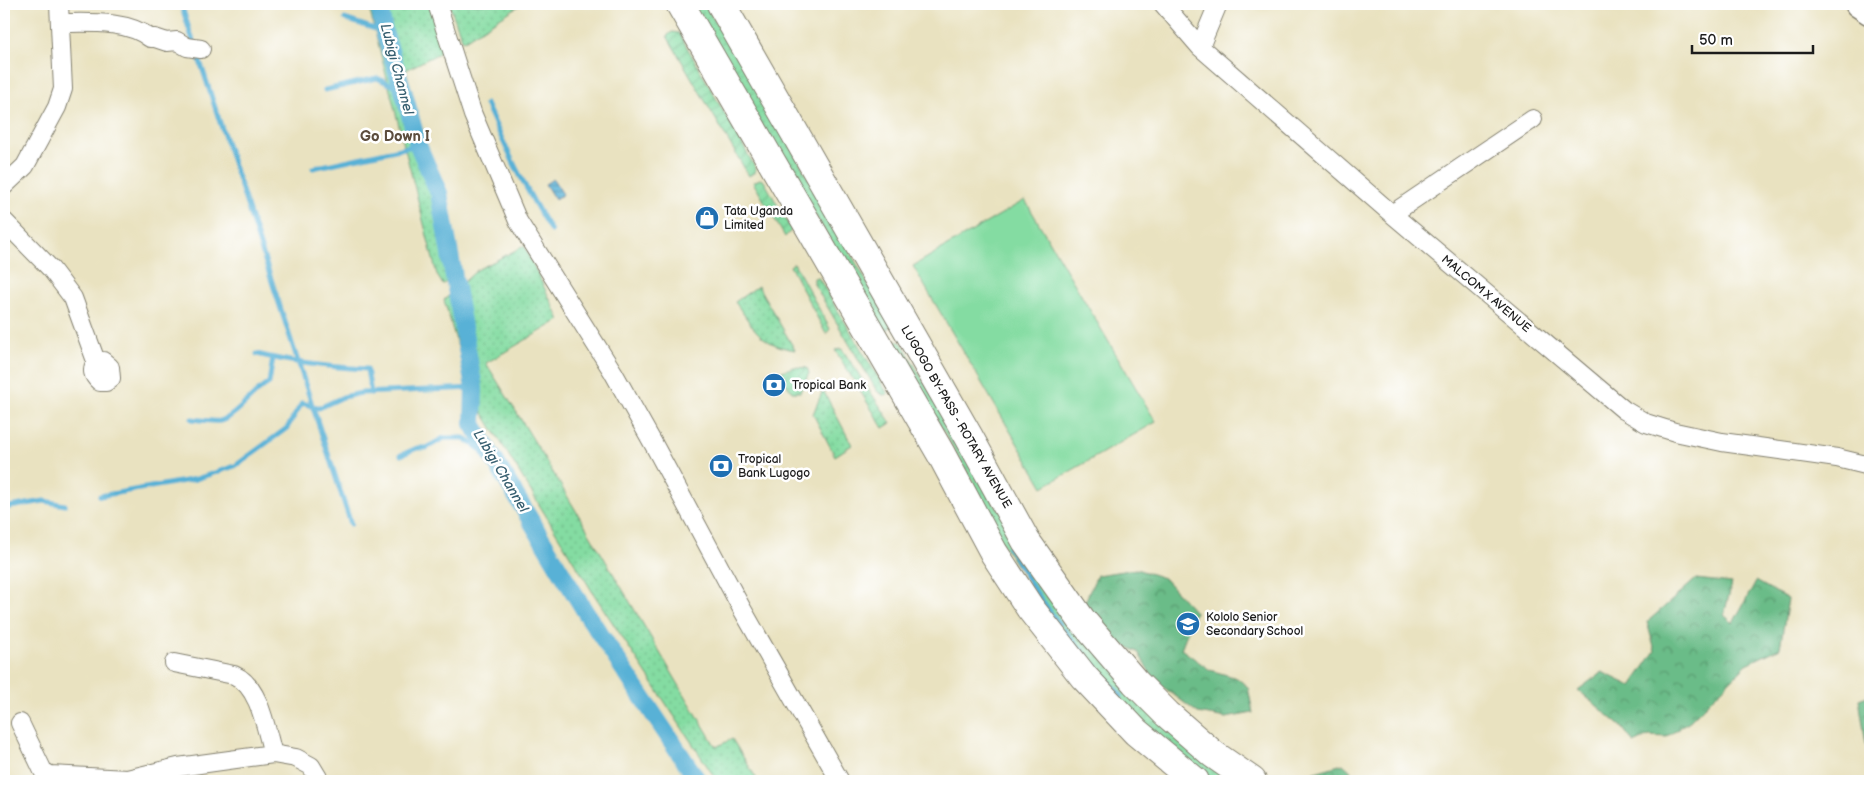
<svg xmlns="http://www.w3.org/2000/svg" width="1874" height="785" font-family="'Balsamiq Sans',sans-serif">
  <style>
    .grass { fill: url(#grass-dots); stroke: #507c5f }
    .forest { fill: url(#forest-crowns); stroke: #446c52 }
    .garden { fill: url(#garden-furrows); stroke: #507c5f }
    .pitch { fill: #84dca2; stroke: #507c5f }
    .water { fill: url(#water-rules); stroke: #3a6679 }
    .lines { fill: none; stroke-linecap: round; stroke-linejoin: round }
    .stream { stroke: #59b1d6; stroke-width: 5 }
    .canal { stroke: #59b1d6; stroke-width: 18 }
    .street-casing { stroke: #827f6e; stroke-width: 20 }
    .secondary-casing { stroke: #827f6e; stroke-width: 28 }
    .primary-casing { stroke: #827f6e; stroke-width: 30 }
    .street { stroke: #fff; stroke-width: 18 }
    .secondary { stroke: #fff; stroke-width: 25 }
    .primary { stroke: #fff; stroke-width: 28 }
    .labels { text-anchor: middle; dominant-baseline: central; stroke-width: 5; stroke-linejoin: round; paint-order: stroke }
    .poi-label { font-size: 12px; fill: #1c1c1c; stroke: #fff; text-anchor: start }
    .street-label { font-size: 12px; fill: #1c1c1c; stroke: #fff }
    .water-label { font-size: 14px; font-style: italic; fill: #375f70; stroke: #fff }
    .quarter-label { font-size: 15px; font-weight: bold; fill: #5c4d3e; stroke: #fff }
  </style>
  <defs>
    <pattern id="grass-dots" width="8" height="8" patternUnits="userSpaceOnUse" patternTransform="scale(1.25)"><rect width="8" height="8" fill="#84dca2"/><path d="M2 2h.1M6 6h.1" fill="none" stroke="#71bc8b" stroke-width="1.8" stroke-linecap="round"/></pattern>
    <pattern id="forest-crowns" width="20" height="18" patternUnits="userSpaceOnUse" patternTransform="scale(1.25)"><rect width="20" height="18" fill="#6bbc88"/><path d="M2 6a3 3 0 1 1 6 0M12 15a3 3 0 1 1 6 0" fill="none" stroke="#57986e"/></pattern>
    <pattern id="garden-furrows" width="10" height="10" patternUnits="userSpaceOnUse" patternTransform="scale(1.25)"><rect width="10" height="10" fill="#84dca2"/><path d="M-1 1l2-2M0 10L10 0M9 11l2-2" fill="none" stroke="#71bc8b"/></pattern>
    <pattern id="water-rules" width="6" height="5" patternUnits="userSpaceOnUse" patternTransform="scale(1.25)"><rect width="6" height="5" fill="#59b1d6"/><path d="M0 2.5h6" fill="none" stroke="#498fad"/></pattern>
  </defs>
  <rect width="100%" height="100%" fill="#fff"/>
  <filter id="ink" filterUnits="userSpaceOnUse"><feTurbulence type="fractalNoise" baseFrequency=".02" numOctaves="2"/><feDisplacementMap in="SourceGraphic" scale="10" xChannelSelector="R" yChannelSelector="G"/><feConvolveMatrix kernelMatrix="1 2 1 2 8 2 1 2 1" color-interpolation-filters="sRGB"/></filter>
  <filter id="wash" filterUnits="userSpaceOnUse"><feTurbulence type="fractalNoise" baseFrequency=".0096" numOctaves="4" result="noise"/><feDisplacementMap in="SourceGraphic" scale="20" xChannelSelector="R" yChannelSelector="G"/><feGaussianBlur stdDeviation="1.12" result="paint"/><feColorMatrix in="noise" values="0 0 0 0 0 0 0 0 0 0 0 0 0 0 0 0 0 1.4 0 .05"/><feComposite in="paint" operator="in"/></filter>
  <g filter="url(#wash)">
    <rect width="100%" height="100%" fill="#e9e2c0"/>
    <path class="grass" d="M368 4H431L445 50 406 70 451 236 453 275 443 285 437 275Z
      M449 4H522L463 41Z
      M690 4H704L764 99 891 325 885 333Z
      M524 246 560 320 486 363C565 489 639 619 716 747L732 739 758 781H717L595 596 472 395 444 300 477 270Z
      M758 286 795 350C759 344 755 329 735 302Z
      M897 341 902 343 991 500 1236 781H1210L1171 751 1074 651 987 521 973 482 897 351 895 344Z
      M823 390 852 445 835 456 813 414Z"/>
    <path class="forest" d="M1136 569 1164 578 1195 612 1181 649 1210 670 1237 678 1248 687 1253 713 1226 718 1198 713 1154 680 1138 652 1111 639 1084 604 1097 575Z
      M1696 579 1732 583 1724 615 1733 623 1756 581 1788 599 1780 648 1747 664 1691 720 1667 737 1649 736 1634 743 1621 726 1578 690 1602 672 1631 686 1655 651 1647 622Z
      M1870 695V746L1866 744 1859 699Z
      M1343 764 1362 781H1302L1301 776Z"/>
    <path class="garden" d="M672 32 679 33 755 167V172L749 176 667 36Z
      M760 179 764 181 791 229V231L785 237 753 182Z
      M794 263 830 329 826 334 790 266Z
      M818 277 888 394 883 395 877 391 814 284V278Z
      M842 349 891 423 883 428 835 350Z
      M794 367 807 368 809 373 800 392H792L781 377 782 371Z"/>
    <path class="pitch" d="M1025 200 1156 422 1043 487 913 266Z"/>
    <path class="water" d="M553 179 563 194 555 200 545 184Z"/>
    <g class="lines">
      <path class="stream" d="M181 4 194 44
        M345 19 384 32
        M197 52 351 524
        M325 90 377 78 403 90
        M486 104C506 148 526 191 551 231
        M313 168 418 145
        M257 354C292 363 330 367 367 369L371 393
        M192 419C201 420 211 422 220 421 235 418 254 391 269 383L273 358
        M401 455 417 448H426L444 438H464L494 459
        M100 496 196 479 235 466 287 428 302 403 319 408 343 397 361 393 474 388
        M4 508 44 501 65 505
        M1009 547 1033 588 1059 624
        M1064 630 1121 696"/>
      <path class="canal" d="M379 4 384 32 403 90 418 145 439 193 474 388 473 424 586 613 698 781"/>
    </g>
  </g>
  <g filter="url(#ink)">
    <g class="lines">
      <g class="street-casing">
        <path id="street" d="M437 4 473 115 518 221 613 372 654 445 742 609 840 781
          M1163 4 1200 47 1392 214 1624 410 1646 423 1675 432 1722 442 1837 458 1870 466
          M61 23C89 23 127 20 150 38H155L167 42 177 41 187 47 201 49
          M1200 47 1218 4
          M4 186 25 166 57 107 63 89 59 4
          M1392 214 1533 119
          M4 221 51 269 73 298 96 361
          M96 361H103L110 367 111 378 106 382H100C92 375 91 370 96 361Z
          M174 663 234 675C260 686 266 730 273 754
          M20 723 43 771 50 775 127 779 178 767 273 754 296 758 311 766 320 781"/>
      </g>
      <g class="secondary-casing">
        <path id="secondary" d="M1858 4 1870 12"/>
      </g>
      <g class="primary-casing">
        <path id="primary" d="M680 4 941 454 994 553 1030 608 1084 677 1136 732 1195 781
          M721 4 969 437 1026 541 1081 619 1135 682 1167 714 1213 754 1252 781"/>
      </g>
      <use href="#street" class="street"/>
      <use href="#secondary" class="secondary"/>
      <use href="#primary" class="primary"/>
    </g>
  </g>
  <defs>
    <g id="shop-disc" transform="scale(1.25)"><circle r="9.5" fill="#1f6fb2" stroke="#fff"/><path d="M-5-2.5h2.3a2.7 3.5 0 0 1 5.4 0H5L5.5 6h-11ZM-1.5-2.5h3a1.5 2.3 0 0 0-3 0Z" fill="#fff"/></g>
    <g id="bank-disc" transform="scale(1.25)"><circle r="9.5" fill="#1f6fb2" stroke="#fff"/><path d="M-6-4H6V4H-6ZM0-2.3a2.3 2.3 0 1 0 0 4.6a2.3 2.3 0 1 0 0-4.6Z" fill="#fff"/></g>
    <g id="school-disc" transform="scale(1.25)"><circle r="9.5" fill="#1f6fb2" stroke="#fff"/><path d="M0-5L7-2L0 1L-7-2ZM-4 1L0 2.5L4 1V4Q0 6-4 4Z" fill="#fff"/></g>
  </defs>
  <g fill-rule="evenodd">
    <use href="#shop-disc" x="707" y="218"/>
    <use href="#bank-disc" x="774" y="385"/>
    <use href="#bank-disc" x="721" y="466"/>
    <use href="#school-disc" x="1188" y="624"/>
  </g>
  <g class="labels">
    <g class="poi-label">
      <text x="724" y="211">Tata Uganda<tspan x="724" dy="14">Limited</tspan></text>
      <text x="792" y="385">Tropical Bank</text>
      <text x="738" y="459">Tropical<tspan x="738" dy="14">Bank Lugogo</tspan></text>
      <text x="1206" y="617">Kololo Senior<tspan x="1206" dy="14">Secondary School</tspan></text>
    </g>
    <g class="street-label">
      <text transform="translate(1486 294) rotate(40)">MALCOM X AVENUE</text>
      <text transform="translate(956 417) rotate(60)">LUGOGO BY-PASS - ROTARY AVENUE</text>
    </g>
    <g class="water-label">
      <text transform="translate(397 69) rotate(75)">Lubigi Channel</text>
      <text transform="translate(501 471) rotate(59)">Lubigi Channel</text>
    </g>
    <g class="quarter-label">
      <text x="395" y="136">Go Down I</text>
    </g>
  </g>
  <rect width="1874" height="785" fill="none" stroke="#fff" stroke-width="20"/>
  <path d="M1692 45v8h121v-8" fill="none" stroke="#1c1c1c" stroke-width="2.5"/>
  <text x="1699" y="45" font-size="15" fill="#1c1c1c" stroke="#ffffff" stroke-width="4" paint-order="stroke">50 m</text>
</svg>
